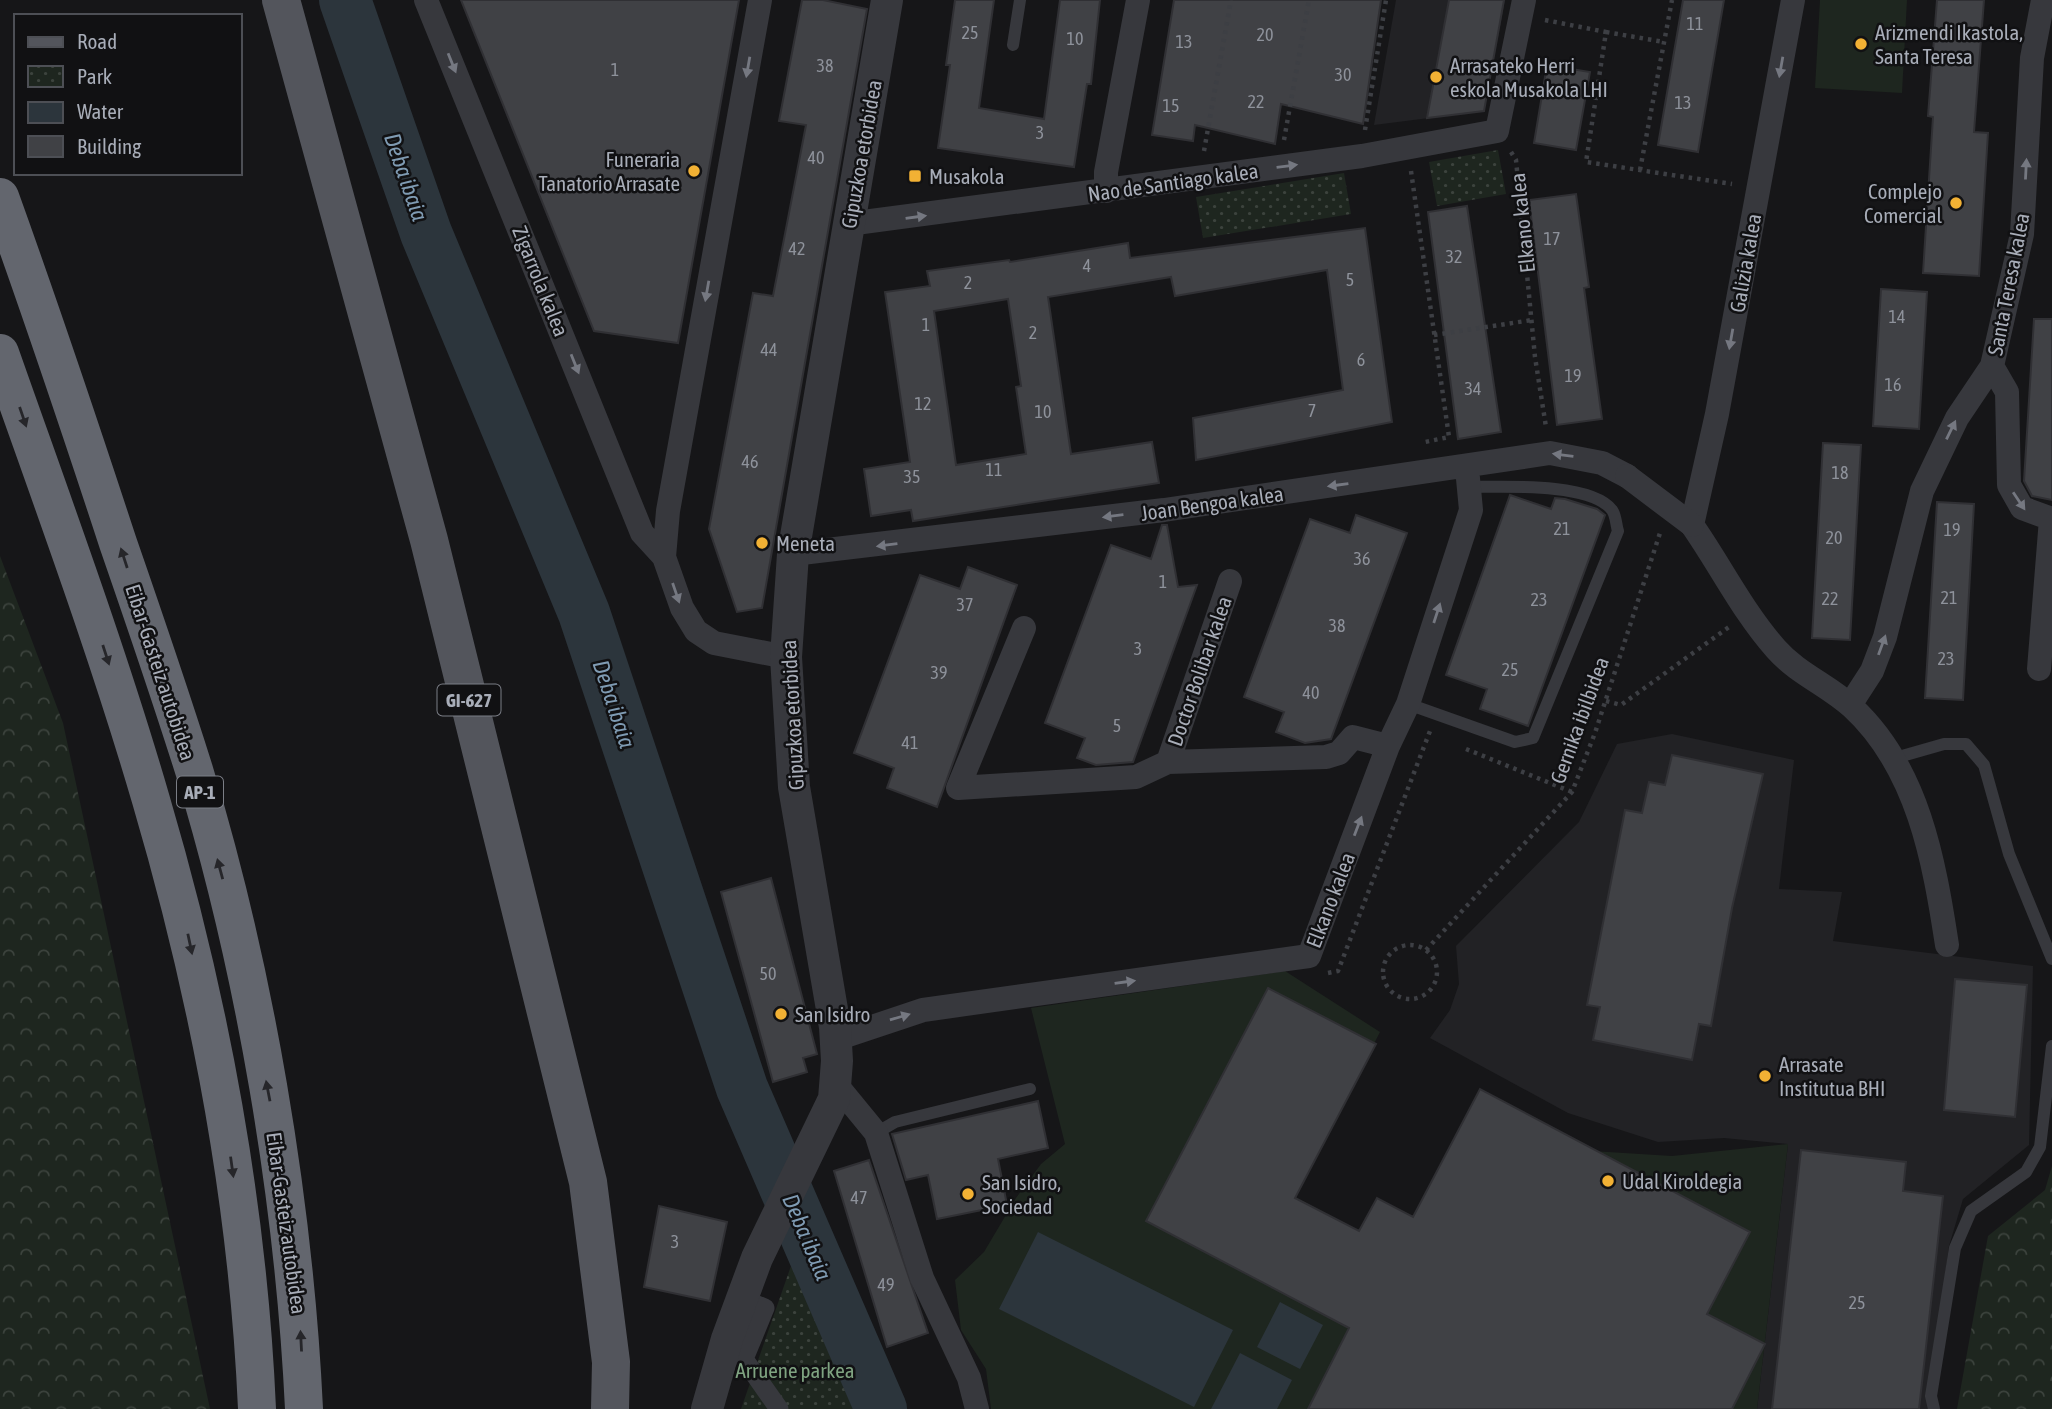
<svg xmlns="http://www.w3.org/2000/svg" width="2052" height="1409" font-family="'Asap Condensed',sans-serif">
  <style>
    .built { fill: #222225 }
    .green { fill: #1e261f }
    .forest { fill: url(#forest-crowns) }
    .park { fill: url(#park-dots) }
    .water { fill: #2c353c }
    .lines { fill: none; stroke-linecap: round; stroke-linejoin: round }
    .river { stroke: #2c353c; stroke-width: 52 }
    .building { fill: #404145; stroke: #303034; stroke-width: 2; fill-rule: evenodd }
    .path { stroke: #3d3f44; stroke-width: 4.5; stroke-dasharray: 3.5 5; stroke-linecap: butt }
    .service { stroke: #37383d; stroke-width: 12 }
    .pedestrian { stroke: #37383d; stroke-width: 19 }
    .minor { stroke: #37383d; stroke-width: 24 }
    .tertiary { stroke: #37383d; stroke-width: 32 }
    .primary { stroke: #53555c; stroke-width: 38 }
    .motorway { stroke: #63666e; stroke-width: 38 }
    .minor-bridge { stroke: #37383d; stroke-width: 24 }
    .oneway { fill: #757881 }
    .oneway2 { fill: #26262a }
    .poi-dot { fill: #f2b134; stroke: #111113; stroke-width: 2.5 }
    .labels { text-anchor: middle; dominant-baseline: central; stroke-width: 5; stroke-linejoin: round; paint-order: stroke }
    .number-label { font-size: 18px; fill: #8e929b }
    .shield { fill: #111113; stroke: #7b7e86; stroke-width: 2 }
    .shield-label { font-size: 19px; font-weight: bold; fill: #a8adb8 }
    .poi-label { font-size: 21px; fill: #a8adb8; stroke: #111113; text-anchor: start }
    .street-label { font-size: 21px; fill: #a8adb8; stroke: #111113 }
    .park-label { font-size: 21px; fill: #7fa381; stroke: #111113 }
    .water-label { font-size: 23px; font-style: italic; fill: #7f9bb3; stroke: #111113 }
  </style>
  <defs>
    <pattern id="forest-crowns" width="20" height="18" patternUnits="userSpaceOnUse" patternTransform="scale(1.75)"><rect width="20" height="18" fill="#1e261f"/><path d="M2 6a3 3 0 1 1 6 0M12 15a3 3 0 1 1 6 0" fill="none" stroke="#3c433d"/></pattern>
    <pattern id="park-dots" width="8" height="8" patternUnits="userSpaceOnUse" patternTransform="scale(1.75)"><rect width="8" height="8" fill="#1e261f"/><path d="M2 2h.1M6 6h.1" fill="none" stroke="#3c433d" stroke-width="1.8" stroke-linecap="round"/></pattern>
  </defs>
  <rect width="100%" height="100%" fill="#161618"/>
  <path class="built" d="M1396 0H1505L1484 111 1374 125Z
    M1672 734 1794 760 1779 889 1842 892 1833 941 2033 966 2029 1145 1963 1199 1949 1246 1928 1409H1757L1788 1144 1724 1138 1658 1142 1568 1113 1430 1038 1450 1010 1459 984 1456 946 1579 822 1617 744Z"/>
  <path class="green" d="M1820 0H1907L1902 93 1815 88Z
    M1285 971 1380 1032 1295 1197 1359 1231 1377 1198 1413 1217 1480 1089 1592 1151 1672 1156 1788 1144 1757 1409H991L986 1369 961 1330 955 1280 984 1252 1016 1198 1041 1164 1065 1144 1031 1008Z"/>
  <path class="forest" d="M0 556 63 723 210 1409H0Z
    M2052 1166V1409H1957L1988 1236 2045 1190Z"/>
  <path class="park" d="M1498 150 1506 194 1437 206 1429 162Z
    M1344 173 1351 214 1203 238 1196 197Z
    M792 1263 853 1409H741Z"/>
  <path class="water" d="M1038 1232 1233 1330 1194 1407 999 1309Z
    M1280 1302 1323 1325 1300 1369 1257 1347Z
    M1240 1353 1292 1380 1277 1409H1211Z"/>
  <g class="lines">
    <path class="river" d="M345 0 426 233 584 613 742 1088 881 1409"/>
  </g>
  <path class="building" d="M461 0H739L678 343 594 331Z
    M802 0H823L867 9 762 608 737 612 709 529 753 293 773 296 806 125 779 121Z
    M955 0H994L979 108 1044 119 1060 0H1100L1091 84H1087L1074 167 938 148 950 65H946Z
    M1174 0H1381L1363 124 1281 104 1275 144 1195 125 1193 141 1152 135Z
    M1449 0H1504L1484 111 1427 118Z
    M1683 0H1724L1698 152 1658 145Z
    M1937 0H1984L1974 132 1988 133 1979 276 1923 273 1933 117 1928 116Z
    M1547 65 1590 72 1576 150 1534 143Z
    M1576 194 1589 287 1584 288 1602 419 1557 425 1529 200Z
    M1467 206 1501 432 1458 439 1428 212Z
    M1365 228 1392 422 1196 460 1193 418 1343 390 1327 270 1175 296 1171 277 1048 297 1071 454 1152 442 1159 483 913 521 911 510 871 516 864 469 910 462 885 292 930 286 927 271 1009 260 1010 262 1128 243 1130 258ZM1008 299 1021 386 1016 387 1026 454 956 465 934 311Z
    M1881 289 1927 292 1919 429 1873 426Z
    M2034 319H2052V500L2032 496 2024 481Z
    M1823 443 1861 445 1850 640 1812 638Z
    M1510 495 1551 509 1555 498 1565 499 1597 509 1605 515 1528 726 1480 709 1487 689 1446 675Z
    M1937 502 1974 504 1963 700 1925 698Z
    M1356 515 1407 533 1331 739 1305 743 1276 732 1284 712 1244 697 1310 519 1350 533Z
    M1162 525H1167L1178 587 1197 585 1133 762 1096 765 1077 758 1085 738 1045 723 1111 545 1151 559Z
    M968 567 1017 585 937 807 887 788 894 768 854 753 920 575 960 589Z
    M1672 755 1763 774 1732 908 1711 1026 1699 1024 1692 1060 1593 1040 1600 1007 1587 1005 1625 810 1642 813 1649 782 1665 785Z
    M771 878 817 1054 803 1058 807 1072 773 1082 721 892Z
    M1955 979 2027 985 2015 1117 1944 1110Z
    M1268 988 1376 1044 1295 1198 1359 1231 1377 1198 1413 1217 1480 1089 1750 1232 1707 1314 1765 1344 1732 1409H1308L1349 1328 1146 1221Z
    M1038 1101 1048 1148 998 1159 1007 1205 937 1219 928 1175 906 1180 892 1134Z
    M1801 1150 1906 1162 1903 1191 1943 1196 1919 1409H1772Z
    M869 1160 928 1333 887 1347 834 1171Z
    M659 1206 727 1222 710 1301 644 1287Z"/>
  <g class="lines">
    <path class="path" d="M1545 20 1606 32 1586 162 1732 184
      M1606 32 1664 42
      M1365 130 1386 0
      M1284 140 1309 0
      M1204 151 1231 0
      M1511 152 1516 160 1535 357 1546 427
      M1640 170 1672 0
      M1411 171 1449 437 1425 442
      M1434 335 1532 320
      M1606 701 1621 705 1729 627
      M1466 749 1572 792
      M1383 972a27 27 0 1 1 54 0a27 27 0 1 1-54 0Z
      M1426 950 1572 792 1595 733 1660 533
      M1328 973 1338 971 1430 731"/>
    <path class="service" d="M1013 45 1020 0
      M1408 704 1515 742 1533 738 1618 531C1616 525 1616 515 1612 510 1591 482 1502 487 1470 487
      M1895 758 1944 744H1966L1984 765 2009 854 2052 959
      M876 1133 895 1122 1030 1089
      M1934 1409 1931 1396 1955 1248 1971 1211 2026 1172 2040 1147 2052 1046"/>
    <path class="pedestrian" d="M742 1299 765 1308 744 1359 779 1409"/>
    <path class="minor" d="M426 0 642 533 664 557 682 608 696 631 714 643 786 657
      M1793 0 1717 414 1692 525C1720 565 1743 612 1776 649 1798 674 1828 685 1852 707 1918 768 1934 860 1947 945
      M1106 191V172L1138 0
      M848 224 1362 156 1497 131 1524 0
      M1992 366 2007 392 2009 485 2022 508 2052 519
      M793 554 1164 510 1550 453 1602 463 1627 476
      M664 557 668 511 760 0
      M1024 628 958 788 1136 777 1168 762 1326 757 1339 753 1353 737 1388 746
      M2039 669 2051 519
      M1850 705 1872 671 1885 637 1922 491 1957 418 1992 366 2022 234 2032 58 2043 0
      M1168 762 1230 581
      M836 1039 923 1010 1309 956 1388 746 1408 704 1471 510 1467 468
      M835 1083 876 1133 922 1278 969 1378 977 1409"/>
    <path class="tertiary" d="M707 1409 727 1339 757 1258 834 1099 837 1061 835 1027 794 787 786 657 793 554 887 0"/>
    <path class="primary" d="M281 0 429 540 588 1182 611 1362 610 1409"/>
    <path class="motorway" d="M0 197C41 311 80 427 118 543 144 618 170 694 194 770 255 970 294 1200 304 1409
      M0 353C52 501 107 649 151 800 209 997 248 1203 257 1409"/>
    <path class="minor-bridge" d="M1627 476 1692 525"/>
  </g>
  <defs><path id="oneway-solid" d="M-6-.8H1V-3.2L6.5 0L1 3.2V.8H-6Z" transform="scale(1.75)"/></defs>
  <g class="oneway">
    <use href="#oneway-solid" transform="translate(452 63) rotate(68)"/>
    <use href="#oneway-solid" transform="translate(748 67) rotate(100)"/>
    <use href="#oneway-solid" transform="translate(1781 67) rotate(100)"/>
    <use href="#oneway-solid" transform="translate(1287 166) rotate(-7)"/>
    <use href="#oneway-solid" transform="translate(2026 169) rotate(-87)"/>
    <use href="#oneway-solid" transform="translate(916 217) rotate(-8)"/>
    <use href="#oneway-solid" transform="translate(707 291) rotate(100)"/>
    <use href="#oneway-solid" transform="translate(1731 339) rotate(100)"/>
    <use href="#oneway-solid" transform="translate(575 364) rotate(68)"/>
    <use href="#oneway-solid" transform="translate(1951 430) rotate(-64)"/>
    <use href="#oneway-solid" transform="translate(1563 455) rotate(-173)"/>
    <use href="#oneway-solid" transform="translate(1338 485) rotate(172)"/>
    <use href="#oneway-solid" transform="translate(2019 501) rotate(56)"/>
    <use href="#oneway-solid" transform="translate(1113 516) rotate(173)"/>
    <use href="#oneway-solid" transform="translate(887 545) rotate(173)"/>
    <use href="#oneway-solid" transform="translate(676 593) rotate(71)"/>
    <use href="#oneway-solid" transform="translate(1437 613) rotate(-72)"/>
    <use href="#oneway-solid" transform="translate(1882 645) rotate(-70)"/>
    <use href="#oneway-solid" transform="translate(1358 826) rotate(-69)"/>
    <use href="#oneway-solid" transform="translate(1125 982) rotate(-8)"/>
    <use href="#oneway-solid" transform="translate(900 1017) rotate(-16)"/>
  </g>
  <g class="oneway2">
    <use href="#oneway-solid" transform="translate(23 417) rotate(71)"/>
    <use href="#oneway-solid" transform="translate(124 558) rotate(-108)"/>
    <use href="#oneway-solid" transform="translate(106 655) rotate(72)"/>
    <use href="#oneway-solid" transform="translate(220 869) rotate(-105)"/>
    <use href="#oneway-solid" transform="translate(190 944) rotate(78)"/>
    <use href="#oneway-solid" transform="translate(268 1091) rotate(-101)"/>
    <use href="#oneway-solid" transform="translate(232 1167) rotate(82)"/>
    <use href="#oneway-solid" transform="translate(301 1341) rotate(-93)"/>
  </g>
  <g class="poi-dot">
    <circle cx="1861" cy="44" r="7"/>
    <circle cx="1436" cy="77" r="7"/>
    <circle cx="694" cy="171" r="7"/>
    <rect x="908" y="169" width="14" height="14" rx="3.5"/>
    <circle cx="1956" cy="203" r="7"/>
    <circle cx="762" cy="543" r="7"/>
    <circle cx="781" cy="1014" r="7"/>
    <circle cx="1765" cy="1076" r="7"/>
    <circle cx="1608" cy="1181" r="7"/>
    <circle cx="968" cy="1194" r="7"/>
  </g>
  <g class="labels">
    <g class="number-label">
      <text x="1695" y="23">11</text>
      <text x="970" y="32">25</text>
      <text x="1265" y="34">20</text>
      <text x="1075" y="38">10</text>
      <text x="1184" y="41">13</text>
      <text x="825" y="65">38</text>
      <text x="615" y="69">1</text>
      <text x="1343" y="74">30</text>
      <text x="1256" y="101">22</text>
      <text x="1683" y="102">13</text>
      <text x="1171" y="105">15</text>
      <text x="1040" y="132">3</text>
      <text x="816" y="157">40</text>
      <text x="1552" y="238">17</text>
      <text x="797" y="248">42</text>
      <text x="1454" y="256">32</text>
      <text x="1087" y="265">4</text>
      <text x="1350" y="279">5</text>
      <text x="968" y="282">2</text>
      <text x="1897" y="316">14</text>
      <text x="926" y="324">1</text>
      <text x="1033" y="332">2</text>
      <text x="769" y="349">44</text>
      <text x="1361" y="359">6</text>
      <text x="1573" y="375">19</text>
      <text x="1893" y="384">16</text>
      <text x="1473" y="388">34</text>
      <text x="923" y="403">12</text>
      <text x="1312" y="410">7</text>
      <text x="1043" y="411">10</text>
      <text x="750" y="461">46</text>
      <text x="994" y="469">11</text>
      <text x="1840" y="472">18</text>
      <text x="912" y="476">35</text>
      <text x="1562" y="528">21</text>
      <text x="1952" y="529">19</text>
      <text x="1834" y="537">20</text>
      <text x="1362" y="558">36</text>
      <text x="1163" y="581">1</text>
      <text x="1949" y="597">21</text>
      <text x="1830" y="598">22</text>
      <text x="1539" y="599">23</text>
      <text x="965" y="604">37</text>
      <text x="1337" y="625">38</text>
      <text x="1138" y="648">3</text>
      <text x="1946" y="658">23</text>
      <text x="1510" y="669">25</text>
      <text x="939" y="672">39</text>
      <text x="1311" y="692">40</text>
      <text x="1117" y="725">5</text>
      <text x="910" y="742">41</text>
      <text x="768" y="973">50</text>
      <text x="859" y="1197">47</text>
      <text x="675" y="1241">3</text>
      <text x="886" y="1284">49</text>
      <text x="1857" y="1302">25</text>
    </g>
    <g class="shield">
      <rect x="437.5" y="684.5" width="63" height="31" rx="5"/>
      <rect x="177" y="776.5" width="46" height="31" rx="5"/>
    </g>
    <g class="shield-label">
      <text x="469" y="700">GI-627</text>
      <text x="200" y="792">AP-1</text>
    </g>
    <g class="poi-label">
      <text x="1875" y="32">Arizmendi Ikastola,<tspan x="1875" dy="24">Santa Teresa</tspan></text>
      <text x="1450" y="65">Arrasateko Herri<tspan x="1450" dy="24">eskola Musakola LHI</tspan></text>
      <text x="680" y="159" text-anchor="end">Funeraria<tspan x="680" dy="24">Tanatorio Arrasate</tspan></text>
      <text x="929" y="176">Musakola</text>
      <text x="1942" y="191" text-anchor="end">Complejo<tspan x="1942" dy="24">Comercial</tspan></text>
      <text x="776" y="543">Meneta</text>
      <text x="795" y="1014">San Isidro</text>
      <text x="1779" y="1064">Arrasate<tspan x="1779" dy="24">Institutua BHI</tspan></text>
      <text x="1622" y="1181">Udal Kiroldegia</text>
      <text x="982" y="1182">San Isidro,<tspan x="982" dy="24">Sociedad</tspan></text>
    </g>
    <g class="street-label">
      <text transform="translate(861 154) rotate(-80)">Gipuzkoa etorbidea</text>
      <text transform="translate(1173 182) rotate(-8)">Nao de Santiago kalea</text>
      <text transform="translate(1522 223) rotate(-96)">Elkano kalea</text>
      <text transform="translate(1745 263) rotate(-80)">Galizia kalea</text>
      <text transform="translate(541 281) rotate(68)">Zigarrola kalea</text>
      <text transform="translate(2008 284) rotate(-79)">Santa Teresa kalea</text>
      <text transform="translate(1212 503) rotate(-8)">Joan Bengoa kalea</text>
      <text transform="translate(1199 671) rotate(-71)">Doctor Bolibar kalea</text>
      <text transform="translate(161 672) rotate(72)">Eibar-Gasteiz autobidea</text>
      <text transform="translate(792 715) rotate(-93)">Gipuzkoa etorbidea</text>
      <text transform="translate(1579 720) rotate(-70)">Gernika ibilbidea</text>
      <text transform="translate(1330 900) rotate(-69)">Elkano kalea</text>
      <text transform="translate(287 1223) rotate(82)">Eibar-Gasteiz autobidea</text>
    </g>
    <g class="park-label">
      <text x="795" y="1370">Arruene parkea</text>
    </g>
    <g class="water-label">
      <text transform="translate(406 177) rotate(71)">Deba ibaia</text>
      <text transform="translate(614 704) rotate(72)">Deba ibaia</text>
      <text transform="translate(807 1237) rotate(67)">Deba ibaia</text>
    </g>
  </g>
  <rect x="14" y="14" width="228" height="161" fill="#111113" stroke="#4d4f55" stroke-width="2"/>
  <rect x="28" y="37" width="35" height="10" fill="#53555c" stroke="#4d4f55" stroke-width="2"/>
  <text x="77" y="49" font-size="21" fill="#a8adb8">Road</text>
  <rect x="28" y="66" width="35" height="21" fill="url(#park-dots)" stroke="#4d4f55" stroke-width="2"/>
  <text x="77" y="84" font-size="21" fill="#a8adb8">Park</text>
  <rect x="28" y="102" width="35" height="21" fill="#2c353c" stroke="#4d4f55" stroke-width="2"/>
  <text x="77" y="119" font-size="21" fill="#a8adb8">Water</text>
  <rect x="28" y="136" width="35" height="21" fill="#404145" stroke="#4d4f55" stroke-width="2"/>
  <text x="77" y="154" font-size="21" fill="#a8adb8">Building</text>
</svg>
